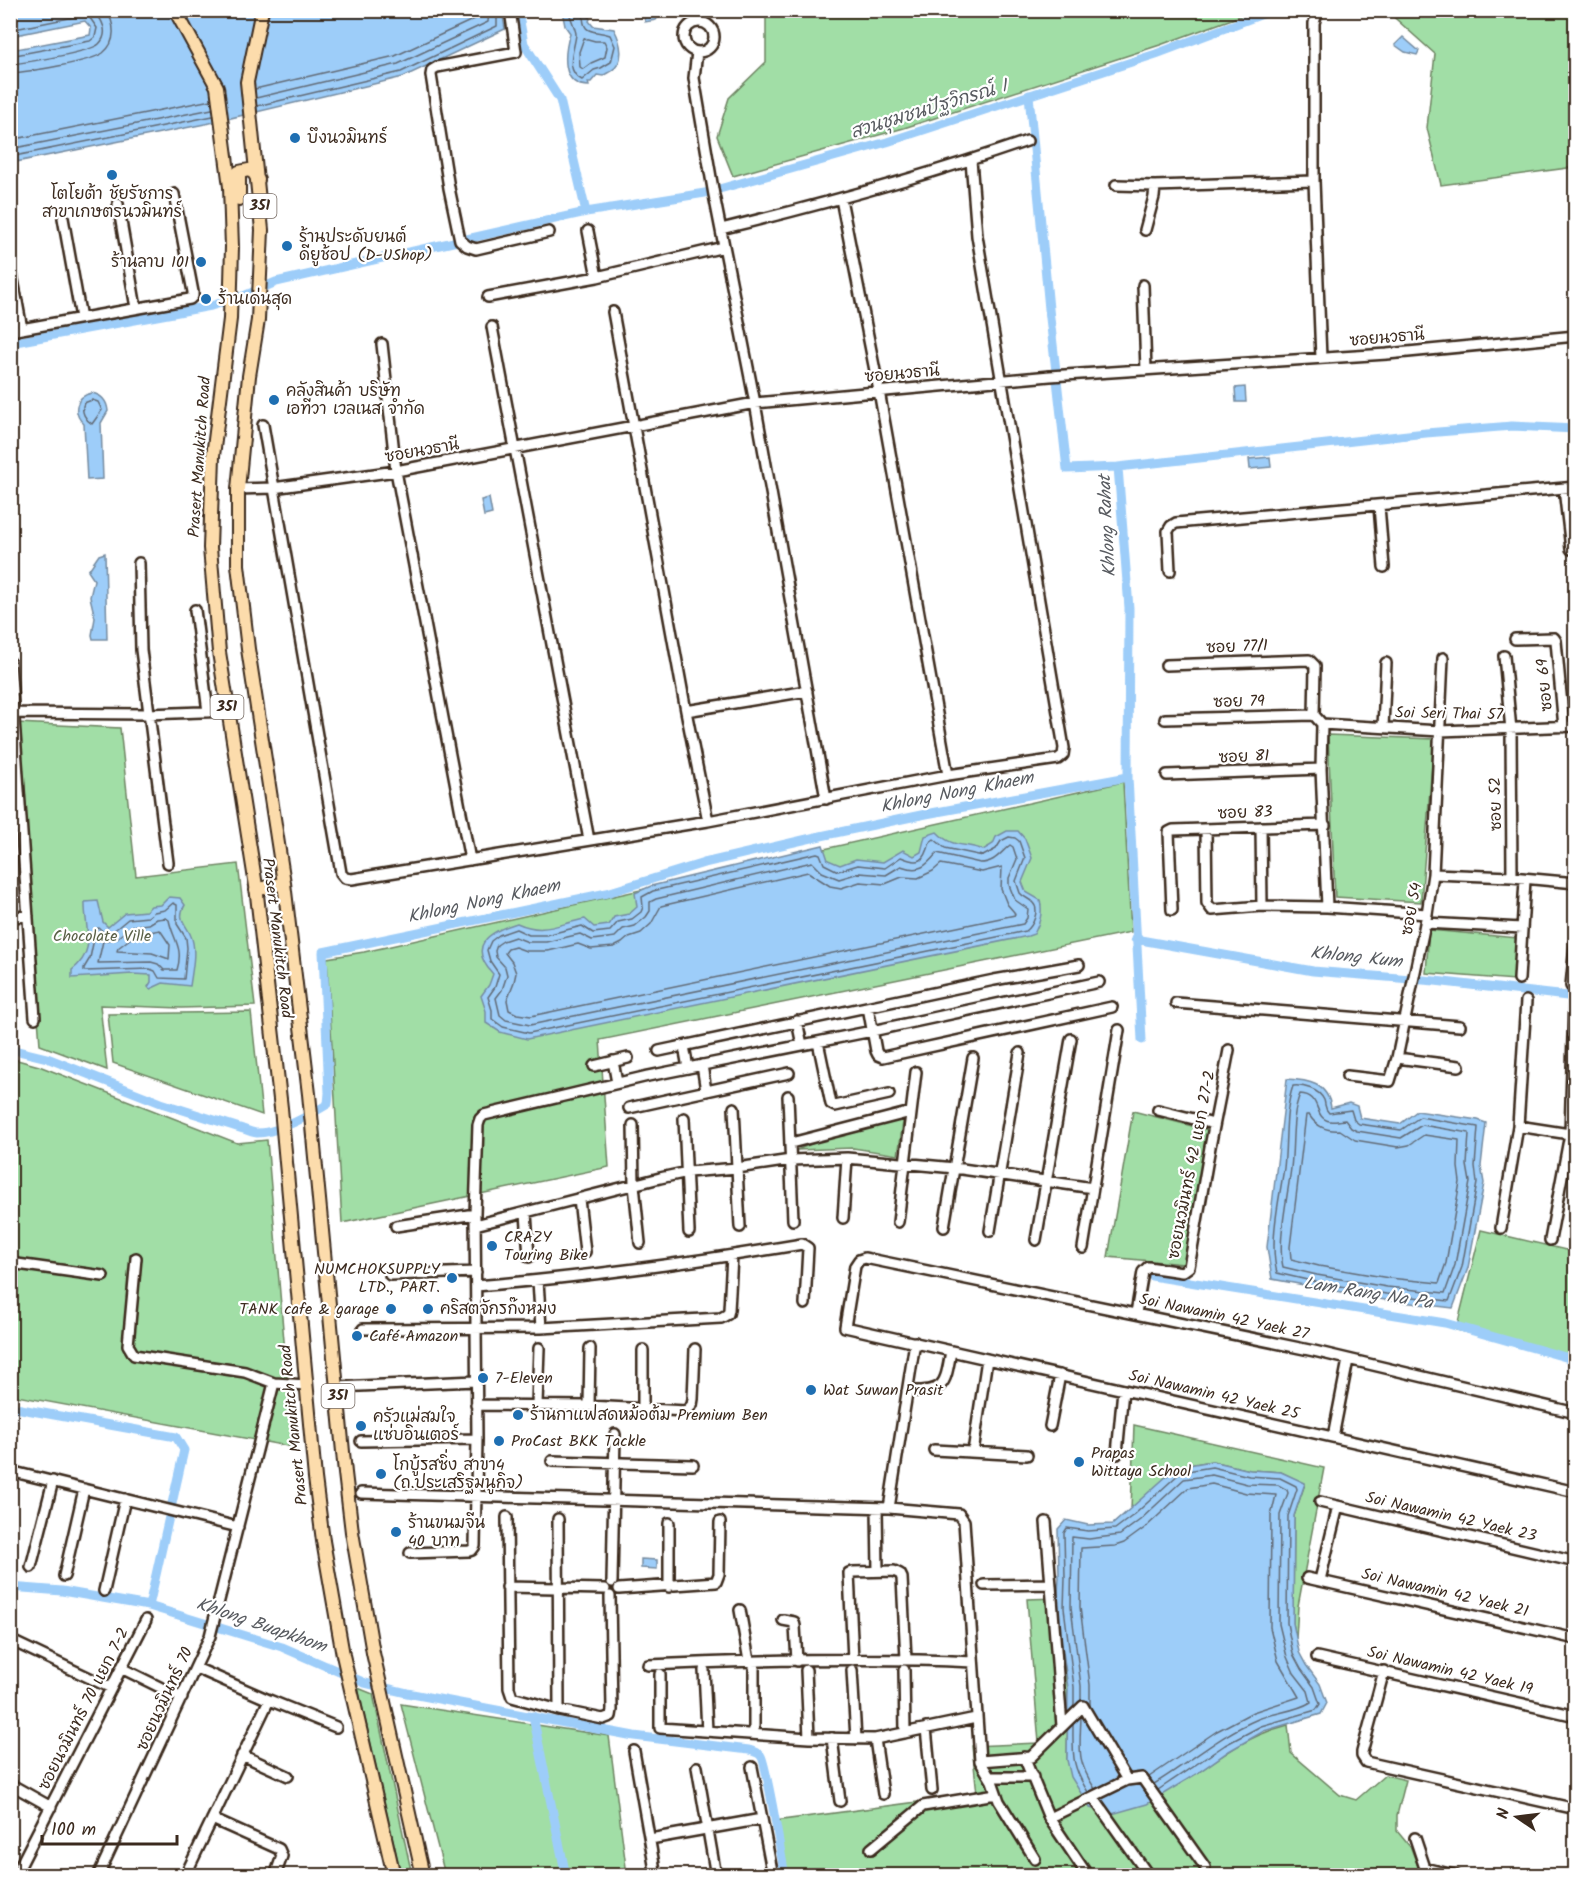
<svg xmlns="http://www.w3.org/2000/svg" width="1586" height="1886" font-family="Kalam,'Playpen Sans Thai',sans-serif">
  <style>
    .green { fill: #a1dea6; stroke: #6e8462; stroke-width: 1.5 }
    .water { fill: #9dcdf9; stroke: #768ca1; stroke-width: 1.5 }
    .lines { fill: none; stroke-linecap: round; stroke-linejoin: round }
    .shore { stroke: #626b76; stroke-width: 1.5 }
    .canal { stroke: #9dcdf9; stroke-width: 9 }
    .minor-casing { stroke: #3b2a1e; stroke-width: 14 }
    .major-casing { stroke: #3b2a1e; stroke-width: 16 }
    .minor { stroke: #fff; stroke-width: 9 }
    .major { stroke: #fcdcac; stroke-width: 12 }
    .poi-dot { fill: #1f6fb2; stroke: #fff; stroke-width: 2 }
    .labels { text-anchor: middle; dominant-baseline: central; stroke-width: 4.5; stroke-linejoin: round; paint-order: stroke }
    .shield { fill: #fff; stroke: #766a62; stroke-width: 1.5 }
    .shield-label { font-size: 15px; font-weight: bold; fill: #3b2a1e }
    .poi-label { font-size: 16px; fill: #3b2a1e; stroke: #fff; text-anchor: start }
    .street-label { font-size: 16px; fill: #3b2a1e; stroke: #fff }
    .park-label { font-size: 16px; fill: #5a6047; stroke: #fff }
    .water-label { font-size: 18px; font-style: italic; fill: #585b60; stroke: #fff }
  </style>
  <rect width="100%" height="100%" fill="#fff"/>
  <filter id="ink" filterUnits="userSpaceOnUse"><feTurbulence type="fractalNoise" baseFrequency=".0167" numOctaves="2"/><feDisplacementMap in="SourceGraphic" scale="12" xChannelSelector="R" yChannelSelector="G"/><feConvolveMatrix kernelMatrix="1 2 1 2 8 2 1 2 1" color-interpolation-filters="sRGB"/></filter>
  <g filter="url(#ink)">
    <path class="green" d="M766 11V10L1254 11 1160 45 904 128 733 176 717 136 729 98 766 62Z
      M1387 11H1575V167L1441 185 1427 128 1435 54Z
      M17 723 120 728 136 876 238 864 255 1006 181 1008 100 1005 107 1070 40 1045Z
      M1328 735 1434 739 1421 902 1335 897Z
      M1123 782 1131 932 600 1040 609 1167 342 1223 327 958 364 952Z
      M1429 930 1518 938 1515 980 1426 973Z
      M251 1012 262 1115 113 1063 108 1014Z
      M10 1058 39 1066 237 1143 267 1140 293 1447 11 1395Z
      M1133 1111 1208 1130 1184 1264 1108 1257Z
      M904 1116 898 1155 853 1148 797 1150 818 1141Z
      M1481 1230 1575 1252V1357L1456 1330Z
      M1134 1425 1324 1468 1298 1606 1296 1639 1293 1623 1294 1516 1305 1484 1281 1472 1250 1470 1212 1461 1177 1467 1131 1510Z
      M1058 1598 1062 1651 1068 1688 1067 1760 1196 1774C1227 1752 1250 1735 1288 1725L1291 1753 1340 1795 1356 1800 1385 1775 1406 1780 1397 1815V1831L1411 1848 1419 1869 1425 1875H787L775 1821 977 1794 972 1746 1039 1743 1027 1599Z
      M358 1688 373 1694 412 1875H401Z
      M401 1704 609 1736 627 1875H445Z"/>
    <path class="water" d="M502 10 505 29 403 77 210 123 11 163V50L90 35 91 28 85 21 11 36 10 11Z
      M562 11H587L590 19 589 21 593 26 614 29C621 42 626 62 611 71 608 73 605 74 603 76L597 75 591 82H588L589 86C560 86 564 53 570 33L565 26Z
      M643 11V10L662 11 656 20 645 22Z
      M1403 37 1419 51 1417 55 1405 52 1395 45Z
      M1245 387 1246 402H1236L1235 388Z
      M92 393C102 395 107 401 108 411L101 423 103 479 87 480 84 424C72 413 75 396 92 393Z
      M1270 457 1271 467 1250 469 1249 459Z
      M489 498 492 514 484 516 481 500Z
      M105 553 107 639H93L92 635 95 618 90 597 94 580 88 571 99 555Z
      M1007 831H1018L1025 839 1032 858 1022 882 1026 892 1040 900C1043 913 1040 922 1034 934L1028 936 527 1039 500 1032 486 1023V1011L481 996 489 985 493 974C467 946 488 932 517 923 544 935 557 924 585 919L594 927 609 925 614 917 629 914 637 907 635 893 651 886 823 845 828 860 840 865 856 859 883 862 903 850 914 856 921 852 925 836 937 832C953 849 964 842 983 850L993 844 996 837Z
      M169 897 180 898 185 905C176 919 187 925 191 936 197 950 192 971 190 986L163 983 150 989 148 987 151 982V975L132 974 72 978V970C98 950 84 928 85 902L98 901 103 922 108 927 125 913 146 911 151 906 161 905Z
      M1287 1079C1308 1080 1328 1083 1331 1108L1349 1103 1357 1106 1360 1118 1400 1124 1417 1111 1478 1120 1486 1123 1481 1166 1484 1183 1468 1268 1453 1308 1385 1300 1272 1279 1267 1247Z
      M1212 1461 1250 1470 1281 1472 1305 1483 1294 1516 1293 1623 1299 1652 1306 1665 1320 1684 1327 1703 1321 1714 1264 1731 1229 1751 1196 1774 1147 1804 1112 1814 1090 1808 1071 1777 1067 1760 1068 1688 1057 1608 1059 1578 1058 1529 1066 1520 1088 1525 1113 1524 1177 1467Z
      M641 1559 657 1560V1569L641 1568Z"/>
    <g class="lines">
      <path class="shore" d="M568 10C570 16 576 30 576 34 575 49 563 70 582 80L594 70 601 68 611 62 615 46 610 35C592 29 582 37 583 10
        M10 30 84 15 90 18 97 28 95 37 90 41 10 56
        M584 38 595 41H604L607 47 605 57 591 63 583 69 580 67 579 52Z
        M10 64C24 63 91 52 99 44 110 33 102 19 93 10
        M10 73C27 72 91 62 103 53 117 42 115 23 106 10
        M255 89 395 56 479 17 480 10
        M256 98 398 64 488 22 489 10
        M257 106 401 72 497 26V10
        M10 140 211 100
        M10 149 212 109
        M10 157 213 116
        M92 400 98 402 102 410 92 424C86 420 80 412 84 403Z
        M1009 837 1015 838 1019 841 1025 858 1016 881 1020 893C1024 898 1029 898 1033 903 1040 910 1033 926 1026 931L529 1033 503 1027 492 1019V1010L488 997 495 987 499 974 490 961 487 950 491 941 499 935 516 929 529 935H546L582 926 593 933 610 931 618 922 632 919 641 912 643 907 642 897 653 891 817 853 820 854 824 864 838 871 858 865 885 868 901 857C920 865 925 862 930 842L934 839 945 848 983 856 996 849 1001 841Z
        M1010 845 1013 847 1017 859 1009 878V885L1015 900 1028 909 1027 918 1023 924 530 1025 506 1020 500 1015 496 998 502 990 507 975 505 967 496 957 495 951 497 945 503 941 515 937 528 942H546L580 934 592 940 615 937 623 929 635 926 646 917 650 911V902L656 899 812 862 822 872 839 879 859 873 886 875 901 866C920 873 926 866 937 853L980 863C995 863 1000 853 1010 845Z
        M941 864 982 872 1002 867 1001 889 1007 904 1014 912 1015 915 531 1016 517 1014 509 1010 507 1000 514 982 516 973 512 962 505 953 508 949 515 947 526 951H548L578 944 591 949 614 947 622 943 629 937 641 933 651 924 661 906 808 872 830 886 841 888 860 882 885 884 902 877 918 878 933 871Z
        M173 903 177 905V924L186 938 187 948 184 979 159 978 155 971 150 969 84 971V968L90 958 96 929 99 928 105 933H111L128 919 148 917 154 912 165 910Z
        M166 918 169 920C173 940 184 947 177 970H164L158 964 151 962 98 963 103 941 117 938 132 926 149 924 157 919Z
        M160 930 170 945 169 959 152 953 117 951 118 948 135 935Z
        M1293 1086C1303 1085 1319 1089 1324 1100 1326 1106 1324 1108 1329 1113L1351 1110 1354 1120 1359 1124 1401 1130 1420 1117 1478 1127 1475 1166 1477 1183 1462 1267 1449 1301 1386 1294 1316 1282 1277 1273C1269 1241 1279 1201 1284 1168 1287 1142 1284 1112 1293 1086Z
        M1300 1094C1323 1095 1312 1118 1330 1121 1335 1122 1340 1120 1345 1120L1351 1128 1357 1131 1401 1138 1422 1125 1469 1133 1467 1165 1470 1182 1455 1265 1445 1293 1387 1287 1317 1275 1283 1267C1277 1240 1288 1196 1291 1168 1294 1144 1291 1116 1300 1094Z
        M1306 1115H1309C1317 1127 1326 1131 1340 1130L1355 1140 1398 1147 1409 1145 1424 1135 1459 1140 1458 1167 1460 1182 1446 1263 1439 1283 1389 1278 1319 1266 1291 1259 1290 1247Z
        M1081 1700V1686L1071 1607 1072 1537 1089 1539 1120 1535 1140 1520 1184 1479 1212 1475 1247 1484 1278 1485 1287 1490 1288 1493 1280 1515 1279 1624 1287 1657 1294 1673 1308 1691 1311 1702C1295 1712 1275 1712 1258 1719 1220 1735 1189 1763 1154 1784
        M1090 1706V1685L1080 1607 1081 1548 1115 1546 1124 1543 1146 1527 1188 1488 1212 1484 1246 1493 1276 1495 1271 1516 1270 1627 1278 1661 1299 1697 1253 1712 1217 1731 1149 1777
        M1074 1707V1687L1064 1608 1065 1578 1064 1533 1067 1528 1088 1531 1115 1529 1135 1514 1181 1472 1212 1467 1249 1476 1280 1478 1296 1486 1297 1489 1288 1516 1287 1623 1293 1654 1301 1669 1314 1687 1320 1704 1316 1710 1261 1726 1225 1745 1158 1790
        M1081 1716C1080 1750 1076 1760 1095 1789
        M1073 1724C1073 1755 1071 1765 1088 1792"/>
      <path class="canal" d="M518 10 524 44 560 100 586 212
        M1029 95 1049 309 1067 469 1118 467
        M10 343 211 306 246 295 276 282 586 212 705 193 887 142 1156 54 1273 10
        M1135 939 1313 971 1435 981 1576 997
        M1142 1040 1128 777 1129 608 1118 467 1426 433 1512 426 1576 429
        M10 1049 47 1058 161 1103 243 1129C247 1130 253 1133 257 1133 279 1133 310 1115 328 1104L329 1093 323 952 607 893 704 863 816 837 926 814 1128 777
        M1152 1276 1445 1323 1576 1360
        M10 1407 176 1437 184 1450 149 1606
        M10 1587 62 1591 149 1606 282 1647 365 1683 407 1693 634 1736 749 1750C752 1751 759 1753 761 1756 766 1761 782 1860 785 1876
        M533 1716 566 1876"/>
      <g class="minor-casing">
        <path id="minor" d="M510 10 516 52 437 67 432 70 431 75 449 188 460 240 467 246 476 249 549 232
          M1318 10 1314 23V181L1321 358
          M684 37a15 15 0 1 1 30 0a15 15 0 1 1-30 0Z
          M697 52 694 78 714 195 755 403 826 799
          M1116 185 1155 186
          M841 199 879 391 948 775
          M118 204 136 308
          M63 218 81 318
          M721 229C824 204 926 176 1027 141
          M1145 230 1154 197 1155 186 1314 181
          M588 231 597 277
          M10 263 22 329
          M1143 285 1146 370
          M488 297 597 277 724 247
          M613 312 686 711 708 821
          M492 327 589 840
          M10 331 190 299 193 296V292L174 194
          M382 344 396 471 470 860
          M263 425 341 873 345 878 352 879 708 821 948 775 1058 759 1063 755 1064 748 977 236 971 160
          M238 489 273 488 396 471 755 403 1050 376 1387 354 1576 336
          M1564 489 1571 549
          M1379 506 1384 567
          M139 563 141 650 168 863
          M1170 571 1168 531 1171 526 1176 523 1576 487
          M195 610 208 712
          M1515 639 1554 638 1556 641 1564 727
          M1504 656 1511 730 1512 877
          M10 662 35 1018
          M1166 665 1309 660 1315 666 1314 715 1322 724
          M686 711 807 691
          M10 713 148 714 228 711
          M1165 719 1314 715
          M1322 724 1440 731 1576 726
          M1322 724 1321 769 1327 907
          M1383 727 1386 663
          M1167 775 1321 769
          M1261 827 1262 906
          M1206 829 1207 903 1212 910 1262 906 1327 907 1427 914
          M1433 874 1512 877 1576 883
          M1172 910 1169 832 1173 830 1325 825
          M10 917 28 916
          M1425 923 1522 928
          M1519 979 1525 880
          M1571 986 1576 936
          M1526 1001 1518 1126 1576 1135
          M1176 1003 1460 1026
          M868 1007 876 1051 878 1055 883 1057 1112 1007
          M797 1021 802 1045
          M818 1042 831 1104 835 1106 889 1094
          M684 1046 688 1068
          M659 1051 994 980 1079 965
          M1397 1058 1459 1066
          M613 1061 617 1083
          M702 1065 706 1091
          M594 1066 628 1058
          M1347 1076 1390 1081 1397 1058 1427 914 1433 874 1443 658
          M788 1096 793 1220
          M629 1108 789 1073
          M734 1108 740 1227
          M1158 1110 1214 1124
          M684 1118 689 1232
          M633 1125 634 1185 640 1243
          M791 1143 911 1112
          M579 1199 585 1252
          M526 1213 529 1257
          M843 1218 847 1158
          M898 1222 916 1072
          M475 1225 660 1178 688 1172 737 1168 791 1160 847 1158 955 1168 1093 1188
          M396 1226 475 1214
          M944 1227 973 1058
          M1501 1228 1518 1126
          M990 1231 1020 1053
          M1036 1240 1071 1039
          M1550 1240 1570 1134 1574 1002
          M1083 1248 1119 1030
          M136 1258 128 1345 134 1355 245 1372 274 1383 307 1385
          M10 1263 103 1276
          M390 1275 476 1272
          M538 1281 541 1328
          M476 1286C585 1277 695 1262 802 1244L808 1248 805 1304
          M1136 1313 1143 1272 1148 1267 1182 1272 1189 1267 1210 1147 1229 1050
          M363 1329 541 1328 721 1318 728 1314 729 1310 732 1256
          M337 1387 476 1381
          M907 1391C945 1392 945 1386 951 1351
          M537 1404 539 1348
          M476 1405 589 1406 686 1411 692 1405 693 1399 695 1349
          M589 1406 590 1348
          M643 1409V1350
          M1576 1413 1314 1351 865 1258 859 1260 855 1266 845 1327 1576 1492
          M1050 1426 1060 1375
          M1333 1437 1348 1360
          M361 1441 477 1439
          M934 1450 1027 1455
          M973 1452 987 1359
          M1117 1454 1123 1390
          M552 1461 693 1465
          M10 1471 238 1527
          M361 1493 889 1508 959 1514 964 1521 980 1761 992 1781 999 1801 1035 1859
          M1320 1502 1576 1562
          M877 1508 878 1571
          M889 1508 915 1342
          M507 1517 509 1688 512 1697 559 1710 603 1719 611 1716 612 1710 610 1596
          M558 1519 559 1710
          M1046 1522 1062 1726
          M410 1553 469 1551 472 1550 475 1546 477 1439 475 1214 478 1125 480 1119 484 1115 648 1076 872 1031 1099 982
          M31 1567 53 1481
          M64 1576 84 1489
          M1307 1578 1576 1639
          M1320 1580 1338 1506
          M612 1582 615 1434
          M984 1585 1051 1584
          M507 1587 605 1589
          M669 1587V1523
          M619 1589 716 1582 719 1574 720 1522
          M104 1591 125 1499
          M740 1610 749 1661
          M783 1620 794 1622 795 1626 797 1661
          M14 1642 111 1688
          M1317 1657 1576 1716
          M853 1660 849 1573 852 1572 894 1571 900 1574 902 1578 906 1659
          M648 1665C756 1660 865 1657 973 1662
          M754 1667V1734
          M121 1668 182 1698
          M196 1668 269 1700 336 1727
          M704 1670 707 1731
          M806 1670 809 1738 875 1739 976 1718
          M852 1670 856 1739
          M904 1670 905 1733
          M1384 1671 1362 1752V1756L1366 1762 1576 1809
          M660 1674V1728L809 1738
          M926 1728 932 1790
          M832 1738 840 1801
          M875 1739 883 1794
          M634 1751 656 1876
          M242 1755 288 1776
          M1024 1757 1049 1818 1088 1876
          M980 1761 1031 1757 1083 1706 1127 1780 1142 1778 1205 1867
          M697 1767 716 1876
          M752 1767 773 1876
          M990 1777H1033
          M10 1784 51 1807
          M1093 1797 1149 1876
          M1049 1818 1127 1780
          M212 1819 279 1849 282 1856 275 1876
          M1415 1838 1425 1868 1457 1876
          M650 1839 762 1819
          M871 1849 923 1806 996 1794
          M15 1876 146 1620
          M98 1876 210 1636 274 1383
          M185 1876 269 1700"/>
      </g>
      <g class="major-casing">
        <path id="major" d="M175 10 217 87 230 187 232 247 230 319 213 456 210 548 219 652 256 886 281 1108 315 1478 323 1541 343 1655 394 1876
          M262 10 247 82 262 230 258 320 249 376 238 489V565L248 649 284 883 309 1094 345 1473 352 1532 373 1653 423 1876
          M239 199V172L249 170 254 173 258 180
          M256 890 284 883"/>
      </g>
      <use href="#minor" class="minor"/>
      <use href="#major" class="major"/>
    </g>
  </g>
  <g class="poi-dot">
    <circle cx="295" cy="138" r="6"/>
    <circle cx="112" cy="175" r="6"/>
    <circle cx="287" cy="246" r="6"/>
    <circle cx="201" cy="262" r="6"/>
    <circle cx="206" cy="299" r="6"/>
    <circle cx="274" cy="400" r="6"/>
    <circle cx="492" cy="1246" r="6"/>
    <circle cx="452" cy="1278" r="6"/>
    <circle cx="391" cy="1309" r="6"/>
    <circle cx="428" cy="1309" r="6"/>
    <circle cx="357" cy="1336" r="6"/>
    <circle cx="483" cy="1378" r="6"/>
    <circle cx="811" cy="1390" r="6"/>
    <circle cx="518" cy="1415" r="6"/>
    <circle cx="361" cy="1426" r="6"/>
    <circle cx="499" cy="1441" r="6"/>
    <circle cx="1079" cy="1462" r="6"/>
    <circle cx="381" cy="1474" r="6"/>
    <circle cx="396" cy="1532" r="6"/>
  </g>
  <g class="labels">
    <g class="shield">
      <rect x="243.5" y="194" width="33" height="24" rx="4.5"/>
      <rect x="210.5" y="695" width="33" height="24" rx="4.5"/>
      <rect x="321.5" y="1384" width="33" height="24" rx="4.5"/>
    </g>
    <g class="shield-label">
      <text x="260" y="206">351</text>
      <text x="227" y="707">351</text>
      <text x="338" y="1396">351</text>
    </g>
    <g class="poi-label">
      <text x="307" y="138">บึงนวมินทร์</text>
      <text x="112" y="194" text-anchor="middle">โตโยต้า ชัยรัชการ<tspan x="112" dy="18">สาขาเกษตรนวมินทร์</tspan></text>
      <text x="299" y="237">ร้านประดับยนต์<tspan x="299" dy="18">ดียูช้อป (D-UShop)</tspan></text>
      <text x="189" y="262" text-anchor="end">ร้านลาบ 101</text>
      <text x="218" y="299">ร้านเด่นสุด</text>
      <text x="286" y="391">คลังสินค้า บริษัท<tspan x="286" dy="18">เอทีวา เวลเนส จำกัด</tspan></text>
      <text x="504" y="1237">CRAZY<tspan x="504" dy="18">Touring Bike</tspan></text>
      <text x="440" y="1269" text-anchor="end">NUMCHOKSUPPLY<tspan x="440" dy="18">LTD., PART.</tspan></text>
      <text x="379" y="1309" text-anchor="end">TANK cafe &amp; garage</text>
      <text x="440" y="1309">คริสตจักรก๊งหมง</text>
      <text x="369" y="1336">Café Amazon</text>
      <text x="495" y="1378">7-Eleven</text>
      <text x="823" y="1390">Wat Suwan Prasit</text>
      <text x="530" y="1415">ร้านกาแฟสดหม้อต้ม Premium Ben</text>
      <text x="373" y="1417">ครัวแม่สมใจ<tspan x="373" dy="18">แซ่บอินเตอร์</tspan></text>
      <text x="511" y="1441">ProCast BKK Tackle</text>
      <text x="1091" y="1453">Prapas<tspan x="1091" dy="18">Wittaya School</tspan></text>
      <text x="393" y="1465">โกบู้รสซิ่ง สาขา4<tspan x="393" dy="18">(ถ.ประเสริฐมนูกิจ)</tspan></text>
      <text x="408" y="1523">ร้านขนมจีน<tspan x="408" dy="18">40 บาท</tspan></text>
    </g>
    <g class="street-label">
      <text transform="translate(1387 338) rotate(-5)">ซอยนวธานี</text>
      <text transform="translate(902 374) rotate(-5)">ซอยนวธานี</text>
      <text transform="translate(422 451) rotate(-10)">ซอยนวธานี</text>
      <text transform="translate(200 457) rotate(-86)">Prasert Manukitch Road</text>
      <text transform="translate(1237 647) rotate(-2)">ซอย 77/1</text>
      <text transform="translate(1545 685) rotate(-95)">ซอย 69</text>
      <text transform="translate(1239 702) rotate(-1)">ซอย 79</text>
      <text transform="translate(1449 714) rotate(1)">Soi Seri Thai 57</text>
      <text transform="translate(1244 757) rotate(-2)">ซอย 81</text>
      <text transform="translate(1496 804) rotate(-91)">ซอย 52</text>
      <text transform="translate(1245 813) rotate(-2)">ซอย 83</text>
      <text transform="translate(1412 909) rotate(-79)">ซอย 54</text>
      <text transform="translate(277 938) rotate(83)">Prasert Manukitch Road</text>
      <text transform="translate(1192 1165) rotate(-79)">ซอยนวมินทร์ 42 แยก 27-2</text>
      <text transform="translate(1224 1317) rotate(12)">Soi Nawamin 42 Yaek 27</text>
      <text transform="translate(1214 1395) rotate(13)">Soi Nawamin 42 Yaek 25</text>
      <text transform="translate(294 1425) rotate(-96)">Prasert Manukitch Road</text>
      <text transform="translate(1451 1517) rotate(13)">Soi Nawamin 42 Yaek 23</text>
      <text transform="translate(1445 1593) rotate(13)">Soi Nawamin 42 Yaek 21</text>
      <text transform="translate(1450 1671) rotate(13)">Soi Nawamin 42 Yaek 19</text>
      <text transform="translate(165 1699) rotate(-65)">ซอยนวมินทร์ 70</text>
      <text transform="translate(84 1709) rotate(-63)">ซอยนวมินทร์ 70 แยก 7-2</text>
    </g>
    <g class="park-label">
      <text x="102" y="936">Chocolate Ville</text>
    </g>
    <g class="water-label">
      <text transform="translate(929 110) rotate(-17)">สวนชุมชนปัฐวิกรณ์ 1</text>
      <text transform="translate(1108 526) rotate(-93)">Khlong Rahat</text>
      <text transform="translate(957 793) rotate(-11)">Khlong Nong Khaem</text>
      <text transform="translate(484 902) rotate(-12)">Khlong Nong Khaem</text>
      <text transform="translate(1356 958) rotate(6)">Khlong Kum</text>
      <text transform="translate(1368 1294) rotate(9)">Lam Rang Na Pa</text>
      <text transform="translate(261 1626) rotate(19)">Khlong Buapkhom</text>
    </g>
  </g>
  <rect width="1586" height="1886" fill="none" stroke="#fff" stroke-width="36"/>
  <rect x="18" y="18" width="1550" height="1850" fill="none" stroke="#3b2a1e" stroke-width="2" filter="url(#ink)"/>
  <g transform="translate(1517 1817) rotate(284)" stroke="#ffffff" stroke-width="4.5" paint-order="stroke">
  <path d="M0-4.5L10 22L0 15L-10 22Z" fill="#3b2a1e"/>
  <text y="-9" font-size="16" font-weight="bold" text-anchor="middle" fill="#3b2a1e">N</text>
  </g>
  <path d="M42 1835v9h135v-9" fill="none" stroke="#3b2a1e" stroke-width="3"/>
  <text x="51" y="1835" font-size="18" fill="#3b2a1e" stroke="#ffffff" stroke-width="4.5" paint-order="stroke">100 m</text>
</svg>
